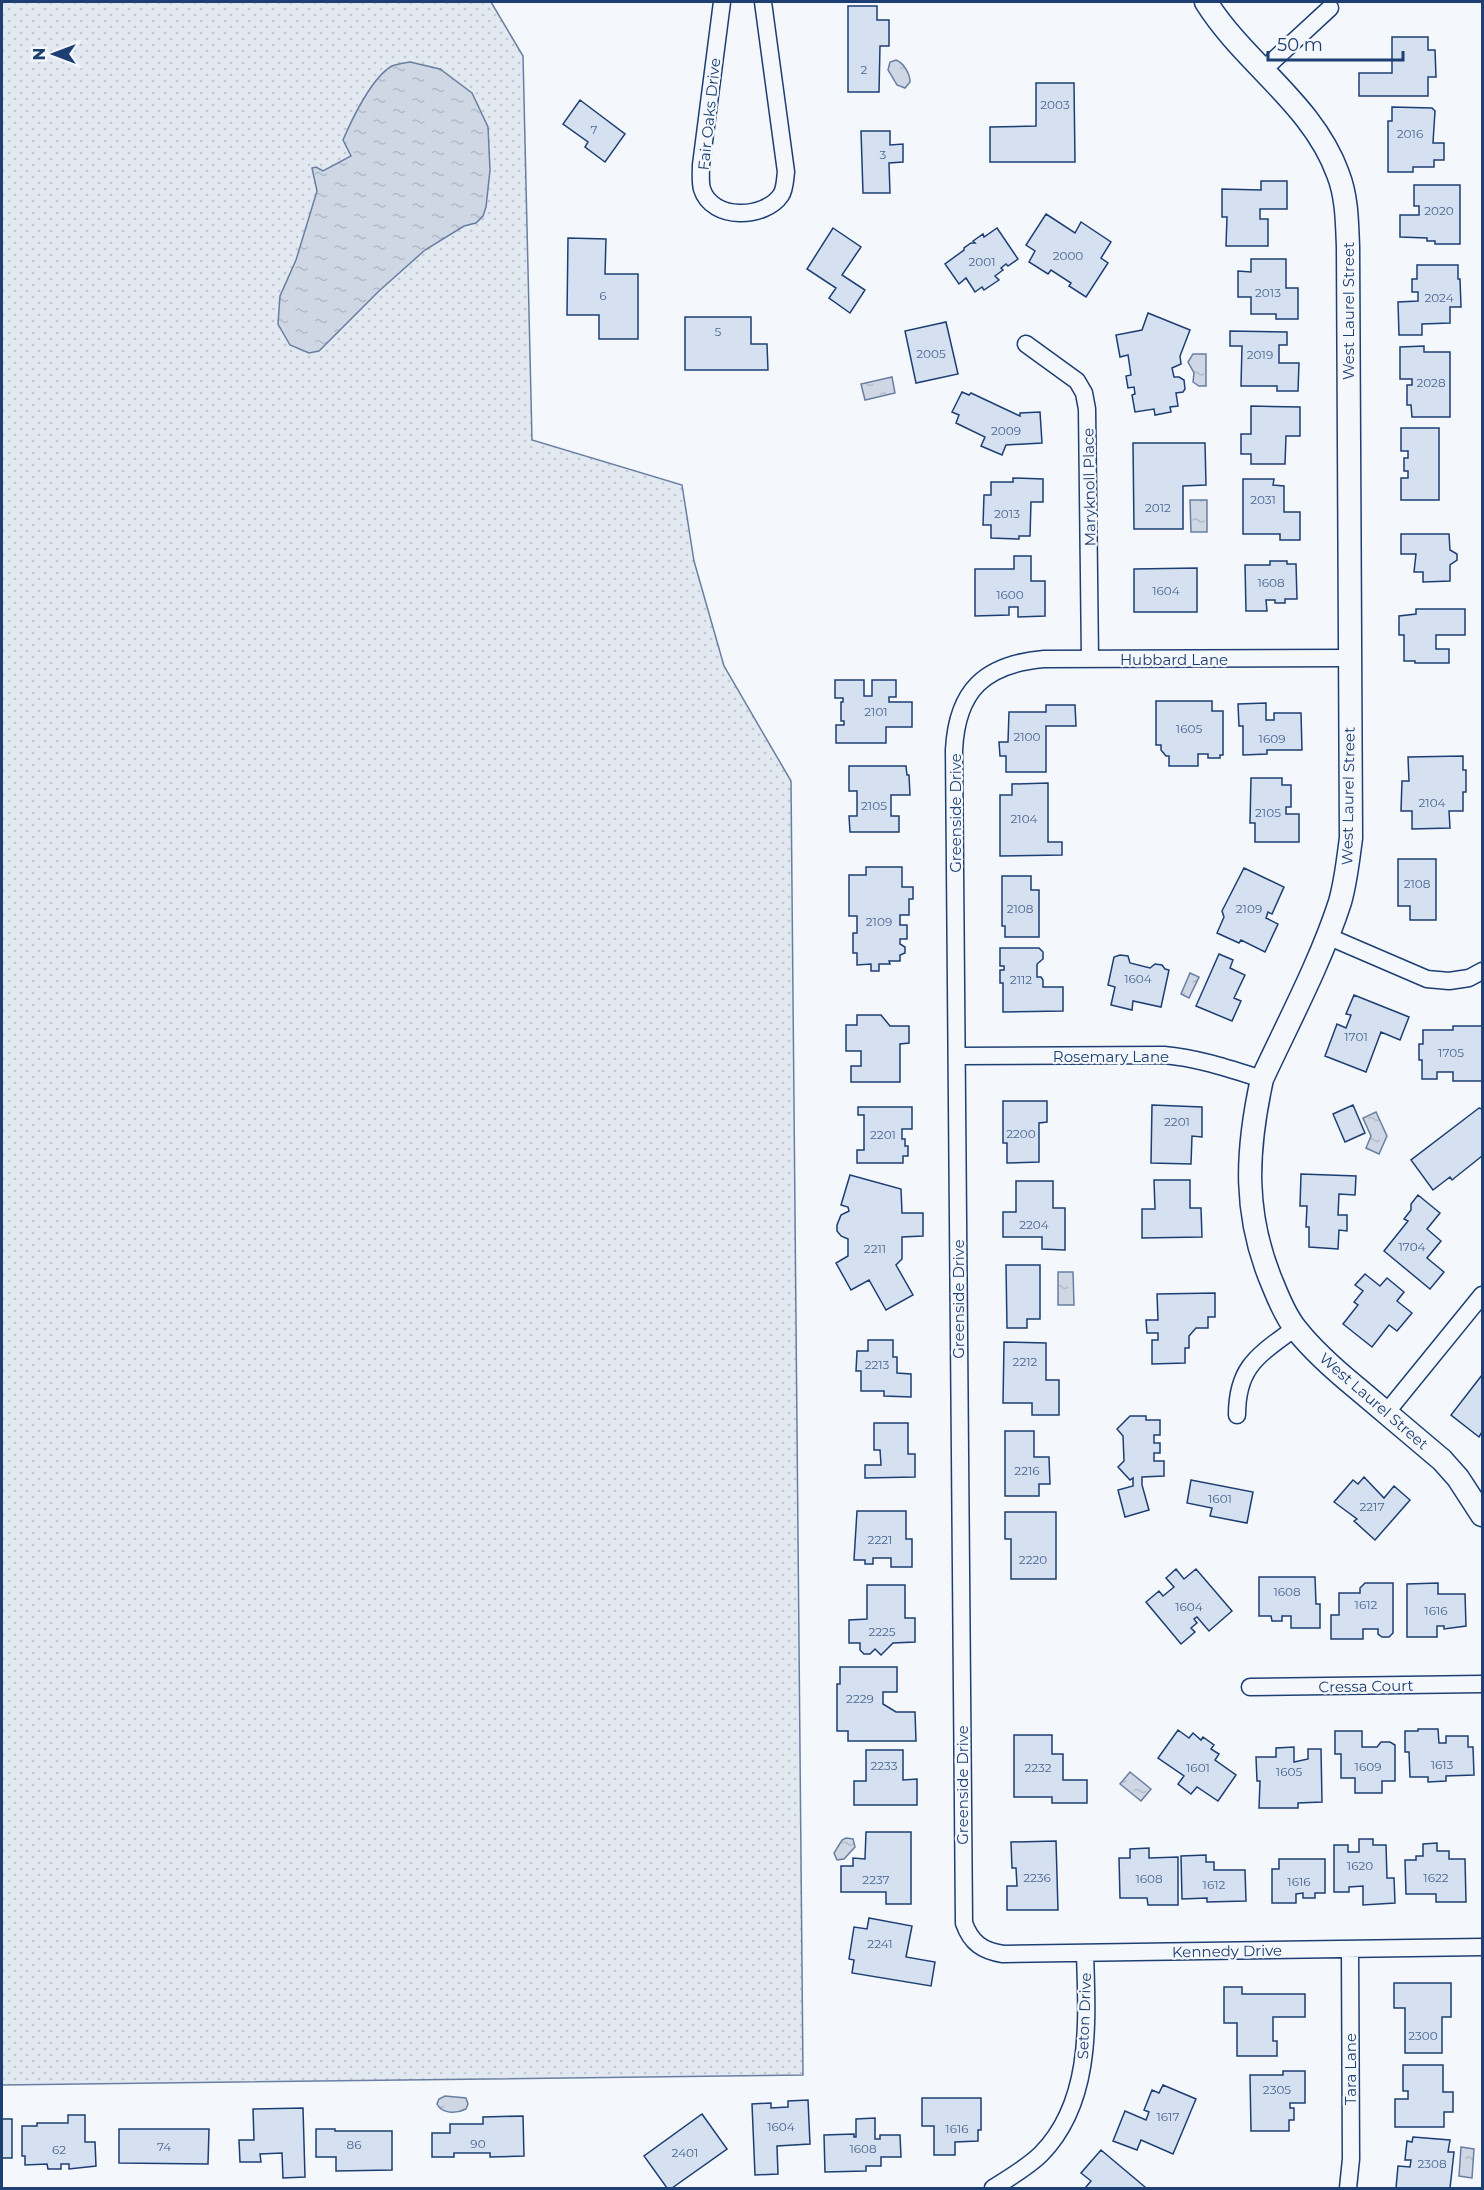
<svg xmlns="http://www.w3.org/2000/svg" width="1484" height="2190" font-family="Montserrat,sans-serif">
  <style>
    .green { fill: url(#green-dots); stroke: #687fa3; stroke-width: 1.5 }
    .water { fill: url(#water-ripples); stroke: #687fa3; stroke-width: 1.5 }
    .building { fill: #d5e0f0; stroke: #1d3f73; stroke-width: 1.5 }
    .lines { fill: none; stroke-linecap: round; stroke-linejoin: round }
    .street-casing { stroke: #1d3f73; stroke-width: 19 }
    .secondary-casing { stroke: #1d3f73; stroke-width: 25 }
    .street { stroke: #f4f7fb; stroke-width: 16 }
    .secondary { stroke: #f4f7fb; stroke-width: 22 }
    .labels { text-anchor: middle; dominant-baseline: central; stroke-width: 4.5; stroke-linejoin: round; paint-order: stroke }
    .number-label { font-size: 12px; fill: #4b6792 }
    .street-label { font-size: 15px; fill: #1d3f73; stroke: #f4f7fb }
  </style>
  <defs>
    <pattern id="green-dots" width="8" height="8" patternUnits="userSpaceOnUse" patternTransform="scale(1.5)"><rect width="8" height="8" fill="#e3e9f0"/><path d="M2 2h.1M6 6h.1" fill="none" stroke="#c2c9d1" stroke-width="1.8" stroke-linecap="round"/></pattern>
    <pattern id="water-ripples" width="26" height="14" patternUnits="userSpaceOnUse" patternTransform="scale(1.5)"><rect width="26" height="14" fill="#cfd7e4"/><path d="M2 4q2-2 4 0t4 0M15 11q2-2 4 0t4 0" fill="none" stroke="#b1bac7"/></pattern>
  </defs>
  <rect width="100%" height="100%" fill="#f4f7fb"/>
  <path class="green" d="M2 2H491L523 56 532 440 682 485 694 561 724 666 791 781 803 2075 2 2085Z"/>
  <path class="water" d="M896 60C904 63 910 74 910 82L905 88 897 85 888 70 890 62Z
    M410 62 440 69 472 93 488 127 490 170 486 207 483 216 476 223 464 226 425 250 379 291 319 351 309 353 290 345 278 324 280 296 296 260 317 191 312 168 316 167 323 171 351 156 343 140C352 119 372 77 392 66 397 64 405 63 410 62Z
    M1193 354H1206V386H1199L1193 382 1194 373 1188 362Z
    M892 377 895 393 865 400 861 384Z
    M1190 500H1207V532H1191Z
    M1190 973 1199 977 1189 998 1181 994Z
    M1376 1112 1387 1136 1379 1154 1366 1148 1371 1136 1363 1118Z
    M1058 1272H1073L1074 1305H1058Z
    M1130 1772 1151 1789 1141 1801 1120 1784Z
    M846 1838 853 1839 855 1847 844 1859 837 1860 834 1853 842 1840Z
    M445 2096 466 2098 468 2104 466 2109C456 2114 442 2114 437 2104L439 2099Z
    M1461 2147 1474 2149 1472 2178 1459 2176Z"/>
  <path class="building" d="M848 6H877V20H889V46H880L879 92H848Z
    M1392 37H1428V50H1435L1436 77H1428V96H1359V73H1392Z
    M1036 83H1074L1075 162H990V127L1036 126Z
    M580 100 625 134 605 162 585 147 588 142 563 124Z
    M1392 107 1432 108 1435 111 1433 143H1444V160H1434V167H1413V172H1388V121H1392Z
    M861 131H890V145L903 144V162L889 163 890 193H863Z
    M1261 181H1287V209H1260V219H1268V246H1226L1227 217H1222V189L1261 190Z
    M1414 185H1460V244H1435V241H1427V238L1400 237V215H1419V206H1414Z
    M1046 214 1075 233 1081 222 1111 242 1101 258 1108 263 1086 297 1069 286 1071 283 1051 270 1048 274 1029 262 1035 251 1026 245Z
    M833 228 861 247 842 275 865 290 850 313 829 298 836 288 807 269Z
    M997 228 1018 259 1008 266 1006 264 1001 268 1003 270 995 276 999 280 984 290 982 287 975 292 966 278 959 284 945 264 964 250V248L971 243H975L973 241 983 234 984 237Z
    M568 238 606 239 605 274H638V339H599V315H567Z
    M1251 259H1286V288H1298V319H1276V314H1251V297H1238V271L1251 272Z
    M1417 265H1458V279H1460L1461 307H1450V323L1422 324V335H1399L1398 302 1418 301V292H1412V279H1417Z
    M1148 313 1190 330 1180 356 1181 364 1172 368 1174 377H1179L1184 380 1185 389 1183 392 1176 393 1178 406 1170 407 1171 412 1155 415 1154 409 1135 412 1132 395 1135 394 1134 387 1128 388 1126 376 1131 375 1128 355 1120 357 1116 335 1142 330Z
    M685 317H751V344H767L768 370H685Z
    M946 322 958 374 916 383 905 331Z
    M1230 331 1287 332V345H1279V363H1299L1298 391H1277V386H1241L1242 346H1230Z
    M1424 346V352H1450V417H1412L1411 405H1407V385H1412V379H1400V347Z
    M962 392 969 395 971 393 1020 416V413L1040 412 1042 443 1006 445 1002 455 981 446 985 437 956 423 959 415 952 412Z
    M1251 406 1300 407V436H1286L1285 464H1251V454H1241V434H1251Z
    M1401 428H1439V500H1401V478H1408V471H1404V458H1408V451H1401Z
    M1133 443H1205L1206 485 1183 486V529H1134Z
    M1013 478 1043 479V502H1031L1030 536H1019V539L991 538V525H983L984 495H991V482H1013Z
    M1243 479H1274L1273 485 1284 486V512H1300V540H1280V534H1243Z
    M1401 534H1449L1450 550 1457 554V560L1450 565V581L1423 582V572H1414L1416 554H1401Z
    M1014 556H1031V581H1045V616L1018 617V607H1009V615L975 616V569H1014Z
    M1270 561H1287V564H1296L1297 599H1285V603H1275V600H1266L1267 611H1246L1245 565H1270Z
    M1197 568V612H1134V569Z
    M1416 609H1465V635H1436V649H1449V663H1415V661H1404V635H1399V616L1416 614Z
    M835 680H864V696H872V680H896V697H889V702H912V727H886V743H836V725H844V721H841V702H843V698H835Z
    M1156 701H1212V711H1223V755H1220V758H1208V754H1198V766H1169V756H1166L1161 750V745H1156Z
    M1266 703V720H1274V713H1301L1302 750H1267V754L1243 755V726H1239L1238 704Z
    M1046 705H1075L1076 726H1046V772H1006V756H1000L999 742H1008L1009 712H1046Z
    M1463 756V770H1466V792H1463V811H1449L1450 828 1412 829V811H1401L1402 781H1409L1408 757Z
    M849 766H906L907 775H909L910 795H891V816H899V832H850L849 816H857V791H849Z
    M1251 778H1282V785H1291V807H1286V814H1299V842H1255V823H1250Z
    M1048 783V842H1062V855L1000 856V795H1012V784Z
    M1398 859H1436V920H1410V906H1398Z
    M866 867H902V887H913V899H909V915H900V925H907V939H900V944L905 947V953L900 955V961H889L890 964H879V971H871V964L857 965V953H853V933H857V916H849V875H866Z
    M1244 868 1284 887 1272 914 1268 912 1266 918 1278 924 1265 952 1241 940 1239 943 1217 933 1224 917 1222 911Z
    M1002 876H1031V890H1039V937H1005V926H1002Z
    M1000 948H1039L1043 952V959L1037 964V977H1041L1043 980V987H1063V1011L1003 1012V983H1000V970H1004V966H1000Z
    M1219 954 1233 960 1230 968 1245 975 1234 998 1241 1001 1232 1021 1196 1006Z
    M1120 955 1128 956 1130 963 1150 968 1155 964 1162 965 1165 969 1169 970 1161 1007 1133 1001 1132 1010 1111 1005 1115 987 1108 985 1114 957Z
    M1354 995 1409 1017 1400 1040 1381 1032 1366 1072 1325 1056 1337 1024 1346 1028 1351 1015 1346 1014Z
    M857 1015H881L890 1026H909V1043L900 1044V1082H851V1066H861V1051H846V1025H857Z
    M1453 1026H1482V1081H1453V1072H1437V1079H1422V1060H1419V1044H1423V1030H1453Z
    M1003 1101H1047V1122L1039 1123V1162L1007 1163V1143H1003Z
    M1152 1105 1202 1107V1137L1192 1136 1191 1164 1151 1163Z
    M1353 1105 1365 1133 1345 1142 1333 1114Z
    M858 1107H912V1129H902V1139H905V1146H908V1156H903V1163H857V1150H864V1115H858Z
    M1479 1108 1482 1109V1156L1452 1180 1450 1177 1433 1190 1411 1160Z
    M1301 1174 1356 1176 1355 1195 1339 1194 1338 1215H1347V1231L1339 1230 1338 1249 1309 1247V1227H1306L1307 1206H1300Z
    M850 1175 901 1189 902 1213H923V1236L902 1237V1259L896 1265 913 1295 886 1310 869 1280 851 1290 836 1263 848 1256V1239L841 1236 837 1231V1225L841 1215 849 1211 848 1207 841 1205Z
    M1154 1180H1190V1208H1201L1202 1237 1142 1238V1209H1155Z
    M1016 1181H1053V1208H1065V1250L1042 1249V1237H1003V1212H1016Z
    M1418 1195 1440 1213 1427 1229 1441 1241 1427 1258 1444 1272 1430 1289 1384 1251 1408 1221 1404 1219 1411 1210V1204Z
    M1006 1265H1040V1319H1027V1328H1007Z
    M1365 1274 1380 1286 1387 1278 1404 1292 1397 1301 1412 1313 1397 1331 1389 1325 1372 1347 1343 1324 1358 1305 1354 1302 1363 1291 1355 1285Z
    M1215 1293V1317H1208V1328H1196L1189 1336V1348H1185V1363L1152 1364V1340H1158V1333H1147L1146 1320H1158L1157 1294Z
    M868 1340H893V1357H897V1373L911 1374V1397L884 1396V1391H861V1371H856L857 1351H868Z
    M1004 1342 1046 1343V1380H1059V1415H1032V1403H1003Z
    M1482 1375V1432L1479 1437 1451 1415Z
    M1130 1416H1146V1420H1160V1435H1154V1443H1160V1453H1154V1461H1164V1476L1142 1477V1485L1149 1510 1125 1517 1118 1490 1133 1486V1478L1130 1480 1118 1467 1124 1461 1123 1436 1117 1429Z
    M874 1423H908V1454H915V1477L865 1478V1465H881L880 1450H874Z
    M1005 1431H1034V1457H1049L1050 1484H1039V1496H1005Z
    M1364 1477 1384 1498 1394 1486 1410 1500 1375 1540 1354 1521 1357 1519 1334 1502 1353 1480 1358 1484Z
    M1191 1480 1253 1492 1247 1523 1210 1516 1212 1508 1187 1503Z
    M857 1511H906V1539H912V1567H891V1558H873V1564H865V1560H854Z
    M1005 1512H1056V1579H1011V1539H1005Z
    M1176 1569 1184 1579 1196 1569 1232 1611 1209 1631 1197 1617 1194 1619 1197 1623 1191 1628 1195 1632 1181 1644 1146 1602 1159 1591 1163 1596 1174 1587 1166 1578Z
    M1259 1577H1315L1316 1604H1320V1628H1291V1616H1282V1621H1272L1271 1616H1259Z
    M1365 1583H1393V1633L1389 1637H1382L1378 1634V1629H1363V1639H1331V1615H1339V1593H1360V1588Z
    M1438 1583V1594H1465L1466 1626 1444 1629V1626H1437V1637H1407V1584Z
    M867 1585H905V1618H915V1642L893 1643 881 1655 875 1649 870 1654H864L860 1650V1643H849V1620L867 1619Z
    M840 1667H897V1692H883V1704L896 1712H915L916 1741H848V1731H837V1684H840Z
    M1418 1729H1438L1439 1743H1446V1736H1468V1747H1473L1474 1775 1446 1776V1781L1428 1782V1777H1410L1409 1752H1405V1731H1418Z
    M1178 1730 1189 1738 1193 1733 1201 1740 1203 1737 1214 1745 1211 1749 1219 1754 1215 1760 1236 1775 1218 1801 1197 1787 1191 1794 1178 1784 1184 1776 1158 1758Z
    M1335 1731H1362V1747H1377L1381 1742H1390L1395 1745V1781H1382V1793H1355V1778H1341V1754H1335Z
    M1014 1735H1052V1754H1063V1780H1087V1803H1052V1797H1014Z
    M1294 1747V1762L1308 1759V1749H1321L1322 1802 1298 1803V1808H1259L1260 1781H1257L1256 1757H1276V1748Z
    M866 1750H903V1780L917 1779V1805H854V1781H866Z
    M866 1832H911V1904H886V1892H841V1866H853V1858L865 1859Z
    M1359 1839H1373V1845H1386L1387 1878H1394L1395 1903 1363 1905V1886L1349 1887V1892H1334V1845H1348V1852H1359Z
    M1056 1841 1058 1910H1007V1886H1017L1016 1868H1012L1011 1842Z
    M1437 1843V1851H1449V1859H1465L1466 1902H1436V1894H1406L1405 1860H1416V1856H1423V1844Z
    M1149 1848V1858L1178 1857V1905H1148L1147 1898H1120L1119 1858H1130V1849Z
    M1206 1855V1862H1214V1870H1245L1246 1901 1207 1902V1898L1182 1899 1181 1856Z
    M1279 1859H1325V1893H1315V1898H1303V1893L1296 1894V1903H1272V1869H1279Z
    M869 1918 912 1926 906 1957 935 1962 931 1986 852 1973 854 1960 849 1959 854 1927 867 1929Z
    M1394 1983H1451V2017H1442V2053H1405V2008H1394Z
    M1224 1987H1242V1994H1305V2017H1273V2041H1277V2056H1237V2023H1224Z
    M1403 2065H1443V2092H1453V2112H1444V2127H1395V2099H1408V2091H1403Z
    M1283 2071H1305V2103H1290V2108H1294V2120H1289V2131H1251L1250 2075H1283Z
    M1163 2085 1196 2099 1173 2154 1141 2140 1137 2150 1113 2141 1125 2111 1146 2120 1149 2112 1144 2110 1152 2090 1159 2093Z
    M922 2098H981V2130H978V2141L955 2142V2155H934V2126H922Z
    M808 2100 810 2144 777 2146 778 2174 755 2175 752 2104 771 2103V2108L788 2107V2101Z
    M303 2108 305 2177 283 2178 282 2153 260 2154 261 2162H240L239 2140H254L253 2109Z
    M702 2114 727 2149 672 2188H667L644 2156Z
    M68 2115H85V2142H95L96 2166 69 2169V2164H61V2169H48L47 2164 25 2165V2156H22V2126H37V2123H68Z
    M523 2116 524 2156 490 2157V2153H454V2157H432V2133H450V2124H483V2117Z
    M875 2118V2139H880V2135H900L901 2157H881V2166H866V2171L825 2172 824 2135 854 2134V2137H856V2119Z
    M2 2119H12V2158H2Z
    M119 2129H209L208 2164 119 2163Z
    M316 2129H335V2131H392V2170L336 2171V2157H316Z
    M1413 2137 1450 2140 1448 2152H1454L1450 2188H1396L1398 2166 1410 2167 1411 2160H1405L1407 2141 1412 2142Z
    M1101 2150 1145 2187 1144 2188H1085L1091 2181 1081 2173Z"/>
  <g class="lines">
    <g class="street-casing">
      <path id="street" d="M722 2 701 165C701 172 700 182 702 189 712 221 765 219 781 195 785 189 785 179 786 172L763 2
        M1263 70 1330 8
        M1026 344 1077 381 1084 393 1087 409 1090 659
        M1350 658 1044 659C985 664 957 690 954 750L964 1923C971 1943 983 1951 1003 1954L1482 1947
        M1327 936 1427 979 1449 981 1469 978 1482 971
        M957 1056 1164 1055C1198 1058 1230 1069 1262 1079
        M1386 1413 1482 1295
        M1237 1415C1237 1366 1259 1355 1295 1328
        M1250 1687 1482 1684
        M993 2188C1009 2178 1028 2167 1041 2154 1093 2101 1087 2020 1085 1953
        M1348 2188 1351 2159 1350 1949"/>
    </g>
    <g class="secondary-casing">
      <path id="secondary" d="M1206 2C1244 63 1313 104 1338 174 1347 197 1347 222 1348 247L1351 838C1348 860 1346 881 1340 902 1321 961 1288 1023 1262 1079 1246 1152 1243 1215 1273 1285 1279 1300 1286 1317 1296 1329 1314 1352 1336 1371 1358 1389 1386 1413 1414 1436 1442 1460L1458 1478 1482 1515"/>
    </g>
    <use href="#street" class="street"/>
    <use href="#secondary" class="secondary"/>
  </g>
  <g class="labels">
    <g class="number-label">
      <text x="864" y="69">2</text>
      <text x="1055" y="104">2003</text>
      <text x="594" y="129">7</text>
      <text x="1410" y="133">2016</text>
      <text x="883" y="154">3</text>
      <text x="1439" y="210">2020</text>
      <text x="1068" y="255">2000</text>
      <text x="982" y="261">2001</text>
      <text x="1268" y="292">2013</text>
      <text x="603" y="295">6</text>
      <text x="1439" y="297">2024</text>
      <text x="718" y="331">5</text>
      <text x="931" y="353">2005</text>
      <text x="1260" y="354">2019</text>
      <text x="1431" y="382">2028</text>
      <text x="1006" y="430">2009</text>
      <text x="1263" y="499">2031</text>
      <text x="1158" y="507">2012</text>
      <text x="1007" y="513">2013</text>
      <text x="1271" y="582">1608</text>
      <text x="1166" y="590">1604</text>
      <text x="1010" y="594">1600</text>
      <text x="876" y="711">2101</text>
      <text x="1189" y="728">1605</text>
      <text x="1027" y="736">2100</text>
      <text x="1272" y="738">1609</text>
      <text x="1432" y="802">2104</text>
      <text x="874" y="805">2105</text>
      <text x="1268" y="812">2105</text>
      <text x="1024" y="818">2104</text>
      <text x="1417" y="883">2108</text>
      <text x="1020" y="908">2108</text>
      <text x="1249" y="908">2109</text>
      <text x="879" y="921">2109</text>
      <text x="1138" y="978">1604</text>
      <text x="1021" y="979">2112</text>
      <text x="1356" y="1036">1701</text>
      <text x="1451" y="1052">1705</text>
      <text x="1177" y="1121">2201</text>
      <text x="1021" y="1133">2200</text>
      <text x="883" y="1134">2201</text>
      <text x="1034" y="1224">2204</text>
      <text x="1412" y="1246">1704</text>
      <text x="875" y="1248">2211</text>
      <text x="1025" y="1361">2212</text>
      <text x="877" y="1364">2213</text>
      <text x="1027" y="1470">2216</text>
      <text x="1220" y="1498">1601</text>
      <text x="1372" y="1506">2217</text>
      <text x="880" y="1539">2221</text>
      <text x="1033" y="1559">2220</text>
      <text x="1287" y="1591">1608</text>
      <text x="1366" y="1604">1612</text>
      <text x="1189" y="1606">1604</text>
      <text x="1436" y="1610">1616</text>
      <text x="882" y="1631">2225</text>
      <text x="860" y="1698">2229</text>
      <text x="1442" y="1764">1613</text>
      <text x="884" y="1765">2233</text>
      <text x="1368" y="1766">1609</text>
      <text x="1038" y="1767">2232</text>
      <text x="1198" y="1767">1601</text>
      <text x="1289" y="1771">1605</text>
      <text x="1360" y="1865">1620</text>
      <text x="1037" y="1877">2236</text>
      <text x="1436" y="1877">1622</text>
      <text x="1149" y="1878">1608</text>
      <text x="876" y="1879">2237</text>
      <text x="1299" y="1881">1616</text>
      <text x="1214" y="1884">1612</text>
      <text x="880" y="1943">2241</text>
      <text x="1423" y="2035">2300</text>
      <text x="1277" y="2089">2305</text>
      <text x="1168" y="2116">1617</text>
      <text x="781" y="2126">1604</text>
      <text x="957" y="2128">1616</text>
      <text x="478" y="2143">90</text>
      <text x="354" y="2144">86</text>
      <text x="164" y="2146">74</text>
      <text x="863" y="2148">1608</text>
      <text x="59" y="2149">62</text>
      <text x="685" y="2152">2401</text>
      <text x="1432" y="2163">2308</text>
    </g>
    <g class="street-label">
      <text transform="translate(709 114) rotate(-84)">Fair Oaks Drive</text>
      <text transform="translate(1348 311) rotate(-90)">West Laurel Street</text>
      <text transform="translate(1089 487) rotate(-91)">Maryknoll Place</text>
      <text x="1174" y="659">Hubbard Lane</text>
      <text transform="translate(1348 796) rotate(-89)">West Laurel Street</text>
      <text transform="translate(955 813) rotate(-90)">Greenside Drive</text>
      <text x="1111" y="1056">Rosemary Lane</text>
      <text transform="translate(958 1299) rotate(-90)">Greenside Drive</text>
      <text transform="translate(1374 1401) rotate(41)">West Laurel Street</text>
      <text transform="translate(1366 1686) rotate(-1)">Cressa Court</text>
      <text transform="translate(962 1785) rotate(-90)">Greenside Drive</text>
      <text transform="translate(1227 1951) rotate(-1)">Kennedy Drive</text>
      <text transform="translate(1084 2016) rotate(-88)">Seton Drive</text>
      <text transform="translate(1350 2069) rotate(-90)">Tara Lane</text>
    </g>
  </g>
  <rect width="1484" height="2190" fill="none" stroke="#1d3f73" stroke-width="6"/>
  <g transform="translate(54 54) rotate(270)" stroke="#f4f7fb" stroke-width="4.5" paint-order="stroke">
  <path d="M0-4.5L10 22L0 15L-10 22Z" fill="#1d3f73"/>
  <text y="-9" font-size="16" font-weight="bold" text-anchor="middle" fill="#1d3f73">N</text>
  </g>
  <path d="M1268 51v9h135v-9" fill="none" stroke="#1d3f73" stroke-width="3"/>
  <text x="1277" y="51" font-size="18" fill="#1d3f73" stroke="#f4f7fb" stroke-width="4.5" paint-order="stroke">50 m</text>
</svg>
